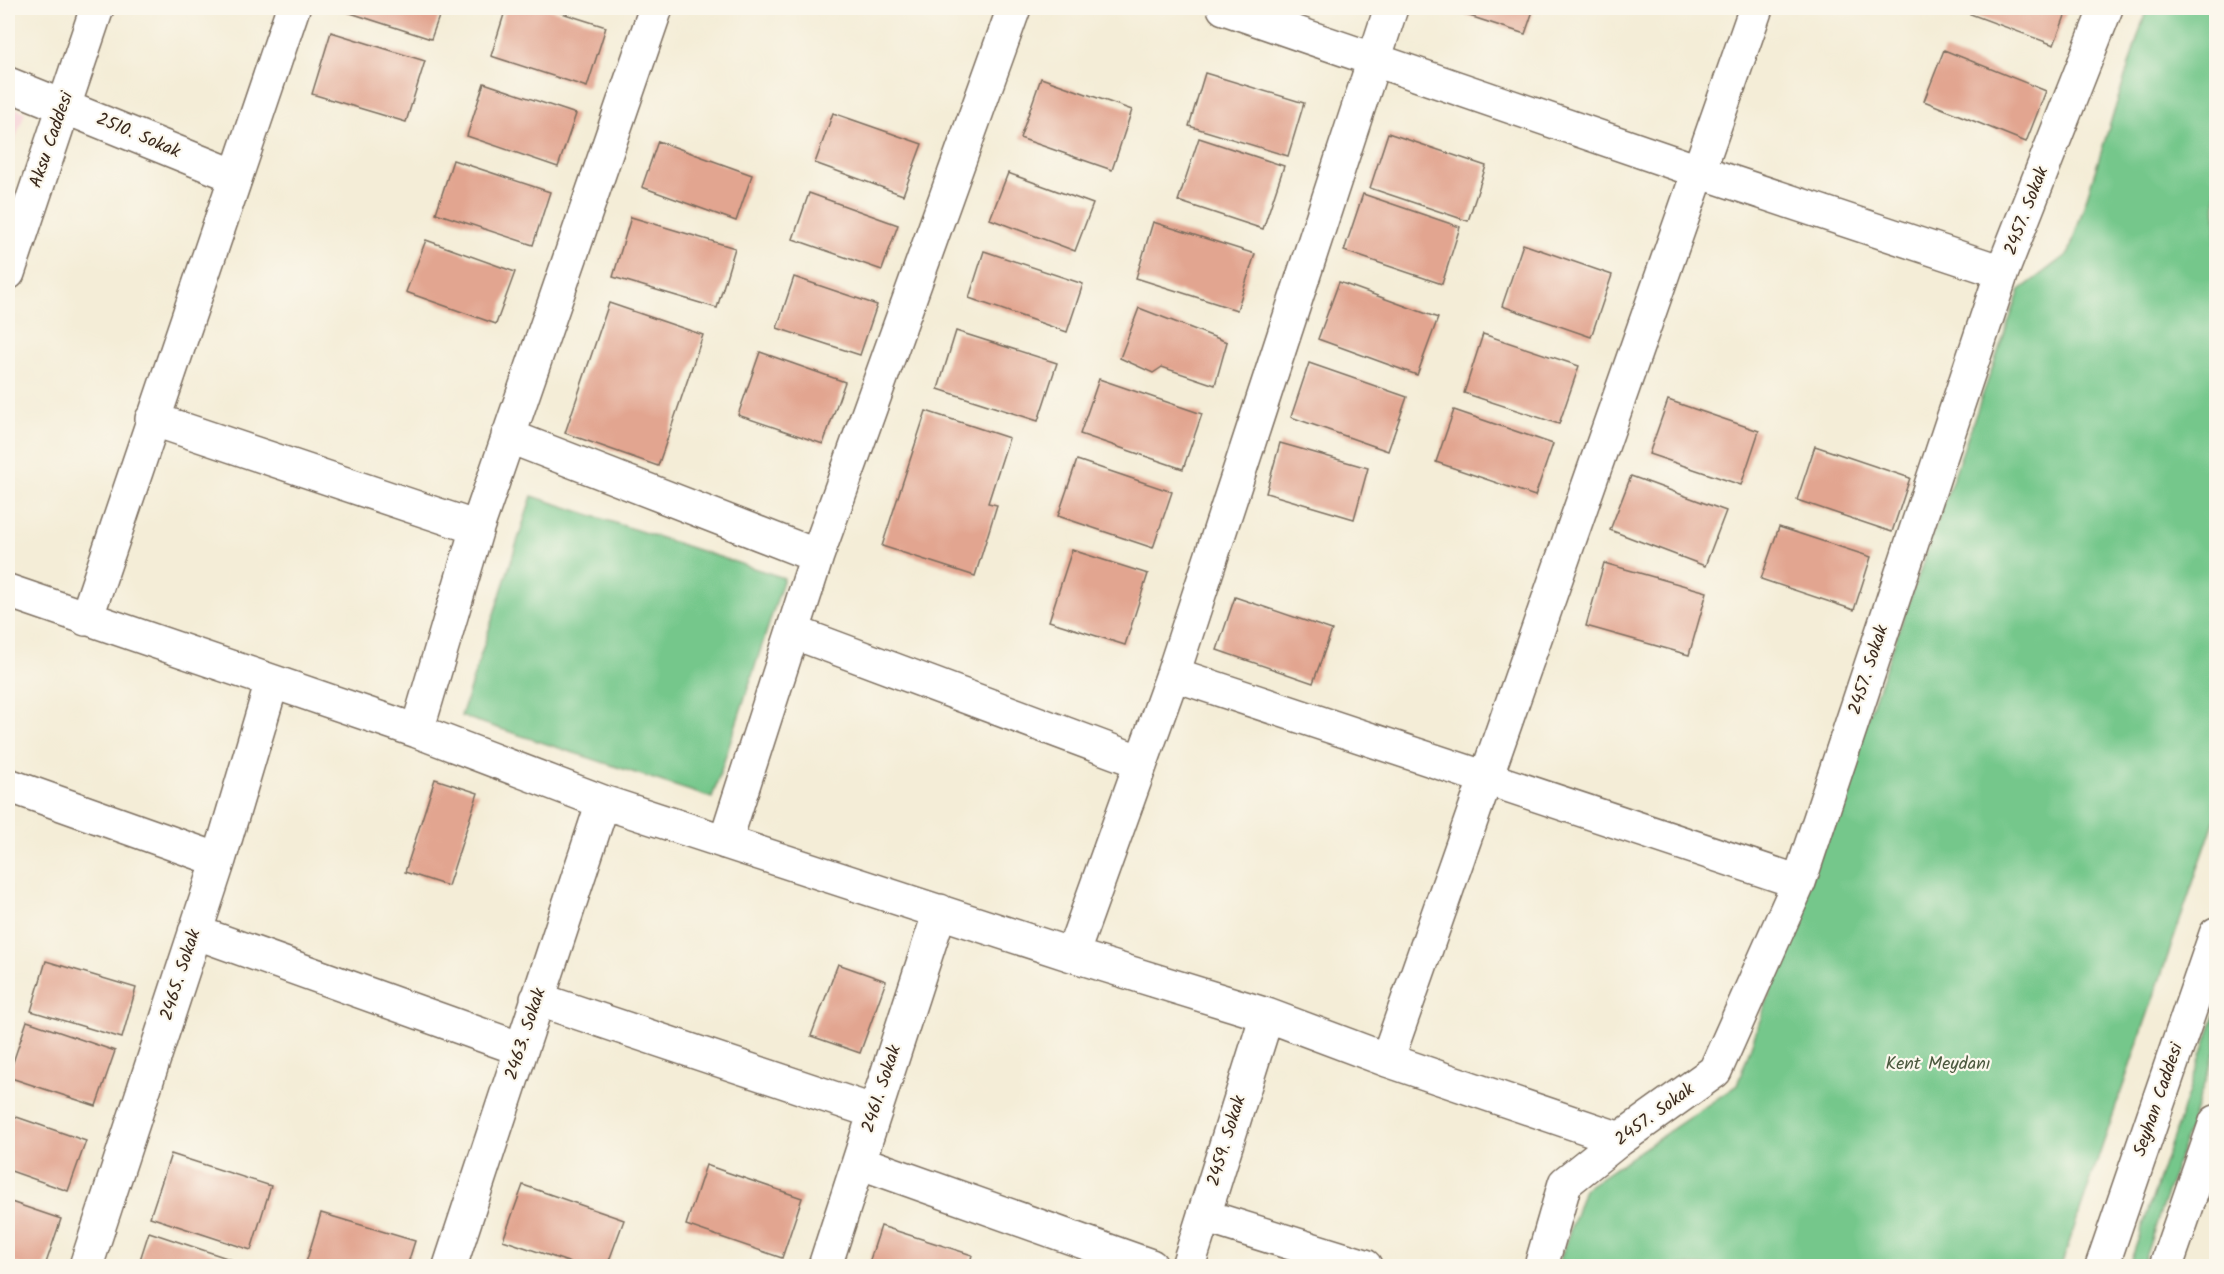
<svg xmlns="http://www.w3.org/2000/svg" width="2224" height="1274" font-family="Kalam,sans-serif">
  <style>
    .built { fill: #f6cfd7 }
    .green { fill: #74c78b; stroke: #587854; stroke-width: 1.5 }
    .building { fill: #e2a590 }
    .lines { fill: none; stroke-linecap: round; stroke-linejoin: round }
    .minor-casing { stroke: #7c6e5f; stroke-width: 36 }
    .tertiary-casing { stroke: #7c6e5f; stroke-width: 36 }
    .minor { stroke: #fff; stroke-width: 33 }
    .tertiary { stroke: #fff; stroke-width: 33 }
    .labels { text-anchor: middle; dominant-baseline: central; stroke-width: 4.5; stroke-linejoin: round; paint-order: stroke }
    .street-label { font-size: 18px; fill: #3b2a1e; stroke: #fbf7ec }
    .park-label { font-size: 18px; fill: #4c593f; stroke: #fbf7ec }
  </style>
  <rect width="100%" height="100%" fill="#fbf7ec"/>
  <filter id="ink" filterUnits="userSpaceOnUse"><feTurbulence type="fractalNoise" baseFrequency=".0167" numOctaves="2"/><feDisplacementMap in="SourceGraphic" scale="12" xChannelSelector="R" yChannelSelector="G"/><feConvolveMatrix kernelMatrix="1 2 1 2 8 2 1 2 1" color-interpolation-filters="sRGB"/></filter>
  <filter id="wash" filterUnits="userSpaceOnUse"><feTurbulence type="fractalNoise" baseFrequency=".008" numOctaves="4" result="noise"/><feDisplacementMap in="SourceGraphic" scale="24" xChannelSelector="R" yChannelSelector="G"/><feGaussianBlur stdDeviation="1.35" result="paint"/><feColorMatrix in="noise" values="0 0 0 0 0 0 0 0 0 0 0 0 0 0 0 0 0 1.4 0 .05"/><feComposite in="paint" operator="in"/></filter>
  <g filter="url(#wash)">
    <rect width="100%" height="100%" fill="#f4edd7"/>
    <path class="built" d="M8 106 25 112 8 161Z"/>
    <path class="green" d="M2147 8H2216V816L2061 1266H1558L1584 1189 1737 1085 2020 290 2069 253Z
      M532 496 784 578 712 798 461 716Z
      M2216 1012V1049L2142 1266H2129Z"/>
    <g id="blocks">
      <path class="building" d="M335 8H442L431 39Z
        M506 8H546L606 27 587 87 491 56Z
        M1445 8H1534L1525 34Z
        M1958 8H2068L2054 45 1957 9Z
        M331 32 425 61 406 122 312 94Z
        M1944 50 2046 91 2026 142 1924 101Z
        M1205 73 1304 103 1288 156 1189 126Z
        M1041 78 1132 110 1112 170 1020 138Z
        M484 83 576 114 558 167 467 136Z
        M833 113 922 144 903 195 815 163Z
        M1388 133 1486 166 1468 221 1370 188Z
        M1199 138 1284 166 1263 229 1178 201Z
        M658 141 752 175 736 221 642 187Z
        M453 160 550 192 533 245 436 213Z
        M1008 173 1093 204 1075 251 990 219Z
        M809 193 898 225 882 270 793 239Z
        M1363 194 1460 227 1442 284 1344 251Z
        M631 217 735 248 717 308 613 277Z
        M1153 222 1255 254 1237 310 1136 278Z
        M426 240 515 272 496 324 406 292Z
        M1523 244 1612 275 1591 337 1502 306Z
        M984 251 1083 284 1067 332 969 298Z
        M794 277 877 305 860 355 777 328Z
        M1339 282 1438 318 1417 375 1318 339Z
        M609 303 703 335 658 466 565 433Z
        M1139 308 1227 342 1215 385 1162 367 1153 373 1120 358Z
        M956 331 1057 363 1038 421 938 389Z
        M1483 334 1579 366 1559 424 1464 393Z
        M760 352 845 382 823 444 738 415Z
        M1309 363 1407 397 1388 451 1291 417Z
        M1099 379 1202 414 1183 469 1080 434Z
        M1668 400 1759 431 1741 485 1649 454Z
        M1454 410 1553 444 1535 496 1436 462Z
        M926 411 1009 438 988 503 997 505 975 576 882 546Z
        M1280 443 1368 468 1354 519 1266 493Z
        M1815 446 1910 478 1892 532 1797 500Z
        M1077 460 1172 492 1153 548 1058 516Z
        M1631 476 1726 511 1705 566 1610 530Z
        M1779 527 1871 557 1854 610 1761 579Z
        M1072 550 1148 574 1125 645 1049 621Z
        M1604 563 1707 592 1689 655 1586 626Z
        M1235 597 1332 630 1313 683 1217 650Z
        M435 779 478 793 448 886 405 872Z
        M46 961 136 988 122 1038 31 1011Z
        M838 964 886 981 860 1053 811 1036Z
        M27 1021 115 1051 96 1106 8 1077Z
        M8 1114 86 1141 68 1191 8 1170Z
        M171 1154 271 1186 251 1250 150 1217Z
        M706 1165 802 1198 782 1258 686 1225Z
        M523 1185 624 1220 607 1266H580L503 1240Z
        M8 1201 61 1219 45 1266H24L8 1261Z
        M321 1213 415 1241 407 1266H305Z
        M881 1226 972 1255 969 1266H868Z
        M149 1232 248 1265V1266H138Z"/>
    </g>
  </g>
  <g filter="url(#ink)">
    <use href="#blocks" fill-opacity="0" stroke="#7c6e5f" stroke-width="1.5"/>
    <g class="lines">
      <g class="minor-casing">
        <path id="minor" d="M1224 8 1698 171 2002 272
          M8 84 235 176
          M8 273 97 8
          M152 419 477 528
          M508 436 817 556
          M8 591 417 731 603 802 1072 955 1267 1015 1387 1060 1620 1139
          M86 619 293 8
          M793 632 1141 762
          M1173 674 1799 882
          M417 731 477 528 656 8
          M8 785 219 860
          M725 842 817 556 1014 8
          M195 932 521 1049
          M1072 955 1173 674 1391 8
          M537 999 875 1112
          M1387 1060 1756 8
          M859 1162 1151 1266
          M1204 1216 1365 1266
          M86 1266 219 860 272 682
          M450 1266 603 802
          M825 1266 940 911
          M1188 1266 1267 1015
          M1541 1266 1565 1183 1620 1139 1715 1071 1799 882 2002 272 2106 8"/>
      </g>
      <g class="tertiary-casing">
        <path id="tertiary" d="M2102 1266 2216 934
          M2166 1266 2216 1122"/>
      </g>
      <use href="#minor" class="minor"/>
      <use href="#tertiary" class="tertiary"/>
    </g>
  </g>
  <g class="labels">
    <g class="street-label">
      <text transform="translate(138 136) rotate(23)">2510. Sokak</text>
      <text transform="translate(52 140) rotate(-71)">Aksu Caddesi</text>
      <text transform="translate(2027 211) rotate(-69)">2457. Sokak</text>
      <text transform="translate(1869 670) rotate(-72)">2457. Sokak</text>
      <text transform="translate(181 975) rotate(-72)">2465. Sokak</text>
      <text transform="translate(526 1034) rotate(-72)">2463. Sokak</text>
      <text transform="translate(882 1089) rotate(-72)">2461. Sokak</text>
      <text transform="translate(2159 1100) rotate(-71)">Seyhan Caddesi</text>
      <text transform="translate(1655 1115) rotate(-36)">2457. Sokak</text>
      <text transform="translate(1227 1141) rotate(-73)">2459. Sokak</text>
    </g>
    <g class="park-label">
      <text x="1938" y="1064">Kent Meydanı</text>
    </g>
  </g>
  <rect width="2224" height="1274" fill="none" stroke="#fbf7ec" stroke-width="30"/>
</svg>
